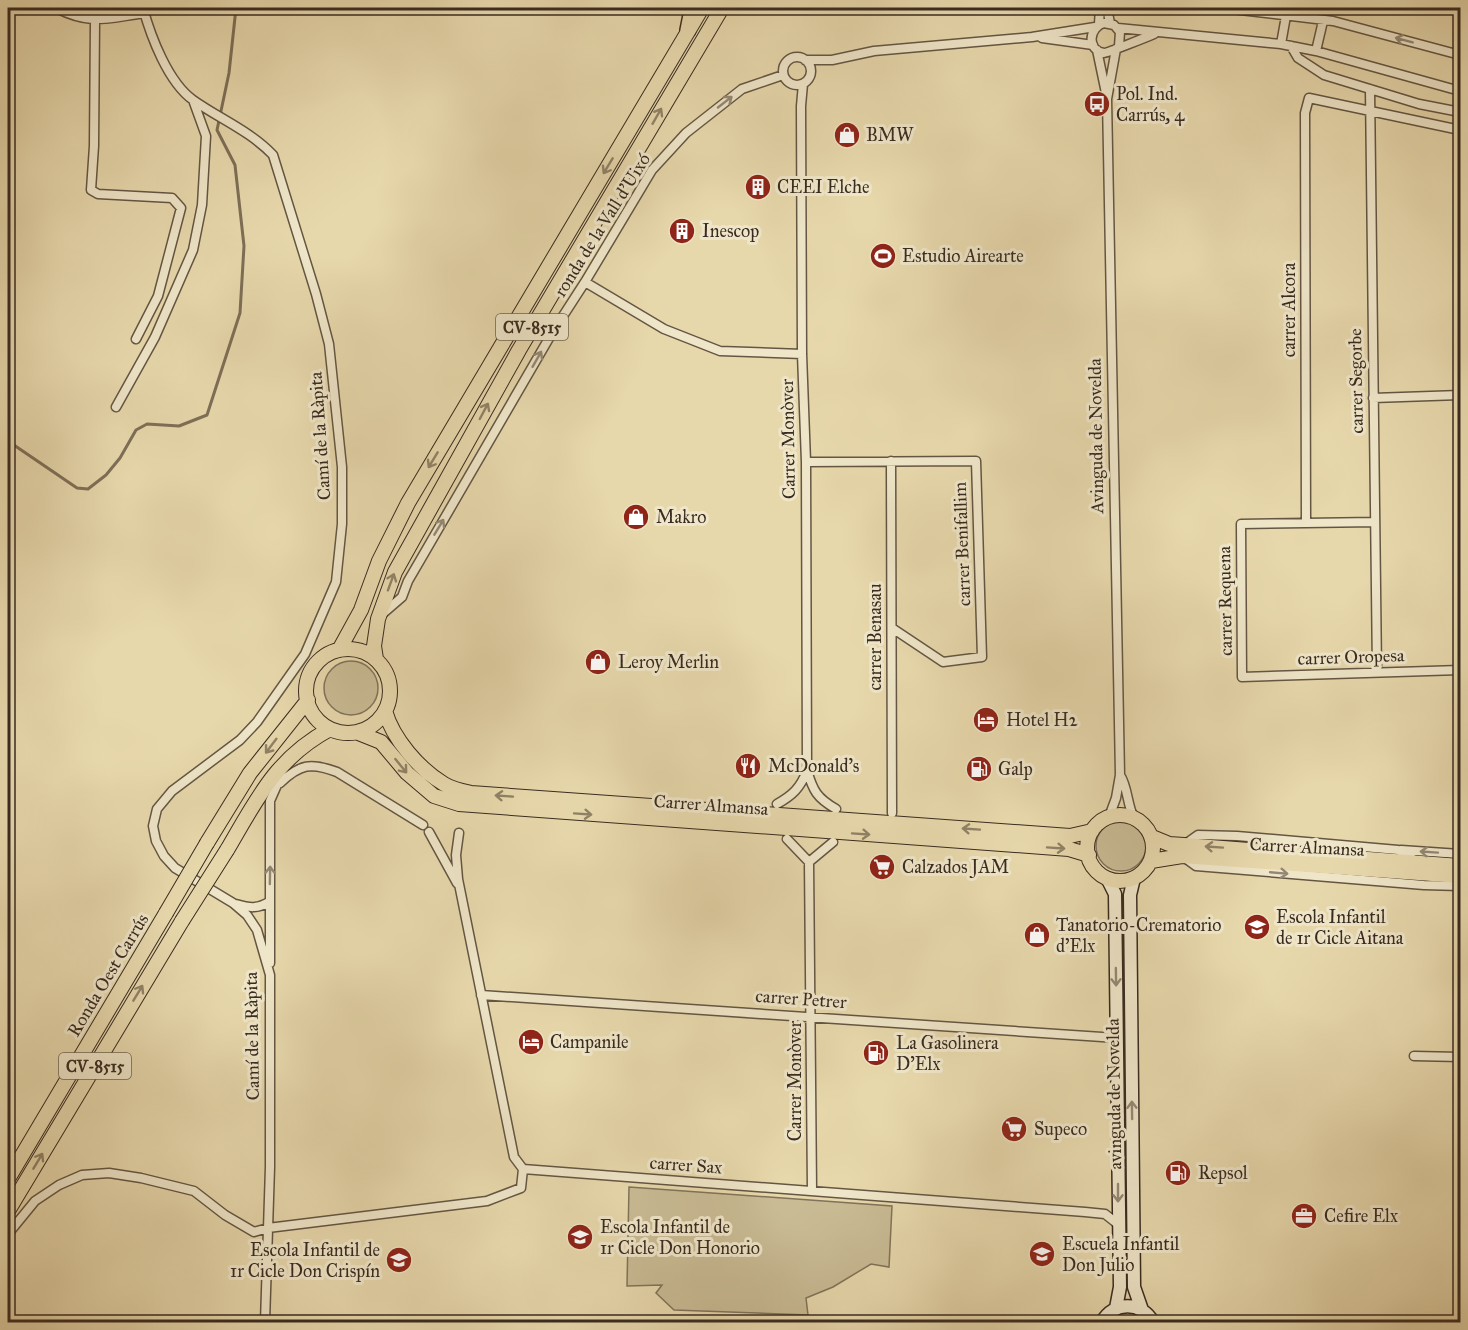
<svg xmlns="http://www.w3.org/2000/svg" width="1468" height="1330" font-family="'IM FELL Great Primer',serif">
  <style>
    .green { fill: #c9bb94; stroke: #81735a; stroke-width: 1.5 }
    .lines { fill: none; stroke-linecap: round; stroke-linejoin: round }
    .stream { stroke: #7e6f57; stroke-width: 3 }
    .street-casing { stroke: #645643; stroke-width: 11 }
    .secondary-casing { stroke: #392b20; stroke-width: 15 }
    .primary-casing { stroke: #392b20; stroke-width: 16 }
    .highway-casing { stroke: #392b20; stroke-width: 18 }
    .street { stroke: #efe6c9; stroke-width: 8 }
    .secondary { stroke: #efe6c9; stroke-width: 12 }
    .primary { stroke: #e7d8ac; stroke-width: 14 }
    .highway { stroke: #e7d8ac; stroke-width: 15 }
    .primary-bridge-casing { stroke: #392b20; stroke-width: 16; stroke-linecap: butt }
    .primary-bridge { stroke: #e7d8ac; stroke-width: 14 }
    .oneway { stroke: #948874 }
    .oneway2 { stroke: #908266 }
    .labels { text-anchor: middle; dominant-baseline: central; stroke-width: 6; stroke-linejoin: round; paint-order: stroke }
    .shield { fill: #efe6c9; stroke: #706353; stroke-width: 1.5 }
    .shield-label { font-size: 16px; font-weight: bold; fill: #392b20 }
    .poi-label { font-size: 18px; fill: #392b20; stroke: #efe6c9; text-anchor: start }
    .street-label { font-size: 18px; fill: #392b20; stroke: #efe6c9 }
  </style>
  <rect width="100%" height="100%" fill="#e7d8ac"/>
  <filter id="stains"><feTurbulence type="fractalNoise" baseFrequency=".00333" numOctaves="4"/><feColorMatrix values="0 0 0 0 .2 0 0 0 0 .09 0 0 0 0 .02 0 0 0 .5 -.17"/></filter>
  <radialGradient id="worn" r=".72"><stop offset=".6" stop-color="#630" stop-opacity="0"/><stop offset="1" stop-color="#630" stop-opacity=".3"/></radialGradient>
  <path class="green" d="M324 688a27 27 0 1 1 54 0a27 27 0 1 1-54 0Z
    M1096 846a25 25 0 1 1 50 0a25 25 0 1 1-50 0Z
    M629 1187 892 1206 889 1267 871 1264 833 1287 806 1298 808 1315 674 1310 656 1293 662 1285 627 1286Z"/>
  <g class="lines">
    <path class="stream" d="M8 441 77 488 88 489 106 475 120 458 136 430 147 424 179 426 207 415 240 313 244 246 235 165 217 130 229 73 236 8"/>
    <g class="street-casing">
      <path id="street" d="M56 8C92 26 107 18 145 13
        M143 8C151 37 168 82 193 100 220 119 250 131 273 155L316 294 329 344 342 467V524L336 582 305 654 257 722 240 740 172 791 157 809 153 826 156 841 164 856 175 868 233 903 247 915 257 930 270 975V1167L265 1322
        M1107 8 1110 23
        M1223 8 1333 21 1460 55
        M95 20 94 146 91 190 98 194 172 198 181 208 158 296 136 339
        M1099 24 1100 8
        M1118 28 1281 44 1316 51 1460 91
        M1042 38 1093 45
        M1281 44 1286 16
        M1119 46 1120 32 1114 25 1104 23C1089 27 1086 50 1104 53 1107 53 1147 37 1154 34
        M1291 46 1298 58 1324 75 1419 104 1460 112
        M1097 50 1106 93
        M1316 51 1323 21
        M783 71a14 14 0 1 1 28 0a14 14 0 1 1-28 0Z
        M805 60H832L874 51 1032 37 1095 27
        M803 84 801 106 802 354 806 462 807 770C813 791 817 798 836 809
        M1370 89 1377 672
        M585 282 664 329 720 351 802 354
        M1373 398 1460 395
        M116 407 155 337 193 250 202 205 206 136 193 100
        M891 461 892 813
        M806 462 976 461 982 657 943 662 892 628
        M1375 522 1241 524 1242 677 1460 670
        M1306 523 1305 113 1309 98 1460 130
        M380 616 402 597 408 581 422 557 552 333 585 282 652 170 686 133 742 89 783 75
        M1120 775C1128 787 1127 805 1134 818
        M280 783C300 764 311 762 337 772L423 825
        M777 804C793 795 800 788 807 771
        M1109 817 1116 798 1120 775 1107 99 1116 49
        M429 832 457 883
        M459 833 456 855 458 879 514 1157 523 1169
        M787 839 809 862 812 1191
        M1184 845 1198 835 1237 836 1398 850 1416 861
        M1401 850 1460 854
        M1185 858 1196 866 1424 885 1460 886
        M809 862 833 842
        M236 904C250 908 257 909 269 902
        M270 963V801L281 776
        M481 995 1117 1038
        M1414 1056 1460 1057
        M8 1234 35 1201 59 1185 82 1175 109 1173 141 1178 194 1191 225 1215 254 1232 268 1228 487 1201 521 1188 523 1169 1085 1212 1105 1214 1119 1225"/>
    </g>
    <g class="secondary-casing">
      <path id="secondary" d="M1107 878 1115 894 1120 1287 1116 1308
        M1134 878 1130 895 1134 1287 1142 1310
        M1102 1322C1114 1301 1141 1301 1153 1322"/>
    </g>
    <g class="primary-casing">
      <path id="primary" d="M306 691a42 42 0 1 1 84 0a42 42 0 1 1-84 0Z
        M339 650 361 610 379 561 408 503 702 8
        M376 659 374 646 378 619 395 572 519 350 722 8
        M385 711C393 739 419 769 444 784 452 789 462 791 471 793L1070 836 1092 831
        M356 732 381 742 407 773 434 796 459 804 1069 849 1089 855
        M1087 848a33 33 0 1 1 66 0a33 33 0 1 1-66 0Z
        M1152 837 1169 844 1184 845 1460 866
        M207 843 250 773 308 700
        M227 850C257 799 276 758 330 729
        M1151 861 1182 856 1460 876
        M8 1179 166 913
        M8 1211 182 921"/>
    </g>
    <g class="highway-casing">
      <path id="highway" d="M688 30 691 15 695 8"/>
    </g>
    <use href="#street" class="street"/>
    <use href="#secondary" class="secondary"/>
    <use href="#primary" class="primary"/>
    <use href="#highway" class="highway"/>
    <g class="primary-bridge-casing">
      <path id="primary-bridge" d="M166 913 207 843
        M182 921 227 850"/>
    </g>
    <use href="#primary-bridge" class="primary-bridge"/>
  </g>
  <defs><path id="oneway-shaft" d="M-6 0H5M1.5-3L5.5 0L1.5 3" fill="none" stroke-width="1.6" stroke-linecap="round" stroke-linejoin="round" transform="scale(1.5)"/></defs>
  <g class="oneway">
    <use href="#oneway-shaft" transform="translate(1404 40) rotate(-165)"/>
    <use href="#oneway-shaft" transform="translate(725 102) rotate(-38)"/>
    <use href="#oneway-shaft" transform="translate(537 359) rotate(-60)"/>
    <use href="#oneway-shaft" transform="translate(439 527) rotate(-59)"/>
    <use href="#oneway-shaft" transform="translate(1429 852) rotate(-176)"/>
    <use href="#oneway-shaft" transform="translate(1279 873) rotate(5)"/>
    <use href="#oneway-shaft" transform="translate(270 875) rotate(-89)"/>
    <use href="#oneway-shaft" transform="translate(1116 977) rotate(89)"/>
    <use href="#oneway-shaft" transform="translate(1132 1110) rotate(-91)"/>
    <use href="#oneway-shaft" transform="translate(1118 1193) rotate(90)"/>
  </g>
  <g class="oneway2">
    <use href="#oneway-shaft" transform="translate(657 116) rotate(-60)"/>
    <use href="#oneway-shaft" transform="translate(608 166) rotate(121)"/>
    <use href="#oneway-shaft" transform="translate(484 411) rotate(-62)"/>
    <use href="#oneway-shaft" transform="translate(433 460) rotate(121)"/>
    <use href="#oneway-shaft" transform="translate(391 582) rotate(-70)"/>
    <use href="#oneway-shaft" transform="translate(271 746) rotate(127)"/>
    <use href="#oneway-shaft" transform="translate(401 766) rotate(51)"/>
    <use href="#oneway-shaft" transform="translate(504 796) rotate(-176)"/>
    <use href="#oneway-shaft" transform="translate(583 814) rotate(4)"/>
    <use href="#oneway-shaft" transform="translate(971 829) rotate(-176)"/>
    <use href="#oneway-shaft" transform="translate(861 834) rotate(4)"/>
    <use href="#oneway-shaft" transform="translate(1214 847) rotate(-176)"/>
    <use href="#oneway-shaft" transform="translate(1056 848) rotate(4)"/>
    <use href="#oneway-shaft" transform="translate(138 993) rotate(-59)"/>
    <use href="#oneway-shaft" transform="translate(38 1161) rotate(-59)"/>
  </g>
  <defs>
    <g id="bus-disc" transform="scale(1.35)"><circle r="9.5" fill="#8f2418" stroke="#efe6c9"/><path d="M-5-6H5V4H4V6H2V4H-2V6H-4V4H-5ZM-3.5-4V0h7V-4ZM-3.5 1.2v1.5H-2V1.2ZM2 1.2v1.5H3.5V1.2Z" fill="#fff"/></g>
    <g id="shop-disc" transform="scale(1.35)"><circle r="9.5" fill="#8f2418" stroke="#efe6c9"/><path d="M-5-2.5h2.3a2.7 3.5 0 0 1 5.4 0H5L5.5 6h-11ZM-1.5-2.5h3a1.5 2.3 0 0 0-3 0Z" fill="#fff"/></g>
    <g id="building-disc" transform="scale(1.35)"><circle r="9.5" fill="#8f2418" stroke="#efe6c9"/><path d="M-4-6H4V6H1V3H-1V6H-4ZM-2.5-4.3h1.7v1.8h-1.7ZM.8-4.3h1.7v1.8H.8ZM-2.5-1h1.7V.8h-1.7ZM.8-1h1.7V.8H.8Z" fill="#fff"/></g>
    <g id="stadium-disc" transform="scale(1.35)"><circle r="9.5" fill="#8f2418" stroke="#efe6c9"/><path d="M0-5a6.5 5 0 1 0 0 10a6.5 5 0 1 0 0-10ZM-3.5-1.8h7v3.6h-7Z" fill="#fff"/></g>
    <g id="hotel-disc" transform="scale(1.35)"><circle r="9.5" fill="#8f2418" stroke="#efe6c9"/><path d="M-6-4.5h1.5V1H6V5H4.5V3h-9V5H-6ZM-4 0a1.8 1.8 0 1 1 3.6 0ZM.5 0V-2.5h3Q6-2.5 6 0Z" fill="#fff"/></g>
    <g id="restaurant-disc" transform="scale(1.35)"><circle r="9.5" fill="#8f2418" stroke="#efe6c9"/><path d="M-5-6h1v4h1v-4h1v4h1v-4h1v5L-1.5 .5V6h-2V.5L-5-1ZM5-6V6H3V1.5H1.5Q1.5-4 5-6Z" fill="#fff"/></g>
    <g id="fuel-disc" transform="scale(1.35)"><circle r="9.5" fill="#8f2418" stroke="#efe6c9"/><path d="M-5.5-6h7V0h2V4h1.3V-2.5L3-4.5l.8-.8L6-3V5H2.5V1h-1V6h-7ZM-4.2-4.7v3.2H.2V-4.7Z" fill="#fff"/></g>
    <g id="supermarket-disc" transform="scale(1.35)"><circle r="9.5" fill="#8f2418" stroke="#efe6c9"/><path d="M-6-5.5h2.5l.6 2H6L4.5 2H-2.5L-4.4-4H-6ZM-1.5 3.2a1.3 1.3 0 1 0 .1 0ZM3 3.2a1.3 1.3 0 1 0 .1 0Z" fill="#fff"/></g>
    <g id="school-disc" transform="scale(1.35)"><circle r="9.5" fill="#8f2418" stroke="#efe6c9"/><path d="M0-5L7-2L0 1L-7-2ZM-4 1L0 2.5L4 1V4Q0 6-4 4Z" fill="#fff"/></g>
    <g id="office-disc" transform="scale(1.35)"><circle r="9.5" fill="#8f2418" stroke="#efe6c9"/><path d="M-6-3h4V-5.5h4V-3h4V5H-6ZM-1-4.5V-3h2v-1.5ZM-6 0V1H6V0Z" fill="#fff"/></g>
  </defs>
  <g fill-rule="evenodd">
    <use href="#bus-disc" x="1097" y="104"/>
    <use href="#shop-disc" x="847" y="135"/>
    <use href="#building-disc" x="758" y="187"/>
    <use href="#building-disc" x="682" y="231"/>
    <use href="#stadium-disc" x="883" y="256"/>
    <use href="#shop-disc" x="636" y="517"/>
    <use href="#shop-disc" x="598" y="662"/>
    <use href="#hotel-disc" x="986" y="720"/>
    <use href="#restaurant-disc" x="748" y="766"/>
    <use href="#fuel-disc" x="979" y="769"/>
    <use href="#supermarket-disc" x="882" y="867"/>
    <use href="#school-disc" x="1257" y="927"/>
    <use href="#shop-disc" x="1037" y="935"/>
    <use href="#hotel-disc" x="531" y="1042"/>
    <use href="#fuel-disc" x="876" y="1053"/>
    <use href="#supermarket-disc" x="1014" y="1129"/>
    <use href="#fuel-disc" x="1178" y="1173"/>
    <use href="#office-disc" x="1304" y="1216"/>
    <use href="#school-disc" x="580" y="1237"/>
    <use href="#school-disc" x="1042" y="1254"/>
    <use href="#school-disc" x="399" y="1260"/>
  </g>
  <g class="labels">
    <g class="shield">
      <rect x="496" y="314" width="72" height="26" rx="4.5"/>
      <rect x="59" y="1053" width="72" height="26" rx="4.5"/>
    </g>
    <g class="shield-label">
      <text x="532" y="327">CV-8515</text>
      <text x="95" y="1066">CV-8515</text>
    </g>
    <g class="poi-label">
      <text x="1116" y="94">Pol. Ind.<tspan x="1116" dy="21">Carrús, 4</tspan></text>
      <text x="866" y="135">BMW</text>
      <text x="777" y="187">CEEI Elche</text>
      <text x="702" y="231">Inescop</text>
      <text x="902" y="256">Estudio Airearte</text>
      <text x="656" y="517">Makro</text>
      <text x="618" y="662">Leroy Merlin</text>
      <text x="1006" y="720">Hotel H2</text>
      <text x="768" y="766">McDonald's</text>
      <text x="998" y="769">Galp</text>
      <text x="902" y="867">Calzados JAM</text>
      <text x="1276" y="917">Escola Infantil<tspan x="1276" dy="21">de 1r Cicle Aitana</tspan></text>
      <text x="1056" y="925">Tanatorio-Crematorio<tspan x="1056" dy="21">d'Elx</tspan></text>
      <text x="550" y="1042">Campanile</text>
      <text x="896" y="1043">La Gasolinera<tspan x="896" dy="21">D'Elx</tspan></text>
      <text x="1034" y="1129">Supeco</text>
      <text x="1198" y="1173">Repsol</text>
      <text x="1324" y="1216">Cefire Elx</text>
      <text x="600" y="1227">Escola Infantil de<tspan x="600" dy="21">1r Cicle Don Honorio</tspan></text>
      <text x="1062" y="1244">Escuela Infantil<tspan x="1062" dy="21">Don Julio</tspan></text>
      <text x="380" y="1250" text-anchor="end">Escola Infantil de<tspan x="380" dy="21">1r Cicle Don Crispín</tspan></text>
    </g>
    <g class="street-label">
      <text transform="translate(602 225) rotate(-58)">ronda de la Vall d'Uixó</text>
      <text transform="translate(1289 310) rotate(-90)">carrer Alcora</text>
      <text transform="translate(1356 381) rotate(-91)">carrer Segorbe</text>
      <text transform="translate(320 436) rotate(-94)">Camí de la Ràpita</text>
      <text transform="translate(1096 436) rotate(-91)">Avinguda de Novelda</text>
      <text transform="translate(788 439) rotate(-91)">Carrer Monòver</text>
      <text transform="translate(962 544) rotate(-92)">carrer Benifallim</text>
      <text transform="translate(1225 601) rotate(-91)">carrer Requena</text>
      <text transform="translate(875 637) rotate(-90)">carrer Benasau</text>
      <text transform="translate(1351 657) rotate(-2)">carrer Oropesa</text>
      <text transform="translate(711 805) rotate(4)">Carrer Almansa</text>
      <text transform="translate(1307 847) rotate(3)">Carrer Almansa</text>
      <text transform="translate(108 975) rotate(-59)">Ronda Oest Carrús</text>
      <text transform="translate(801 999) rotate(4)">carrer Petrer</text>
      <text transform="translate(252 1036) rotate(-91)">Camí de la Ràpita</text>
      <text transform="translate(795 1081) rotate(-90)">Carrer Monòver</text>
      <text transform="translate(1114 1094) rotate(-91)">avinguda de Novelda</text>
      <text transform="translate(686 1165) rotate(4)">carrer Sax</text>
    </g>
  </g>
  <rect width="1468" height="1330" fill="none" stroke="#e7d8ac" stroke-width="30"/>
  <rect x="9" y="9" width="1450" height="1312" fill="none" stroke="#392b20" stroke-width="3"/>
  <rect x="15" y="15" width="1438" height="1300" fill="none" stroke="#392b20" stroke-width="1.5"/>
  <rect width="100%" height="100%" filter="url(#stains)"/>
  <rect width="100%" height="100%" fill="url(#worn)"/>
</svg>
